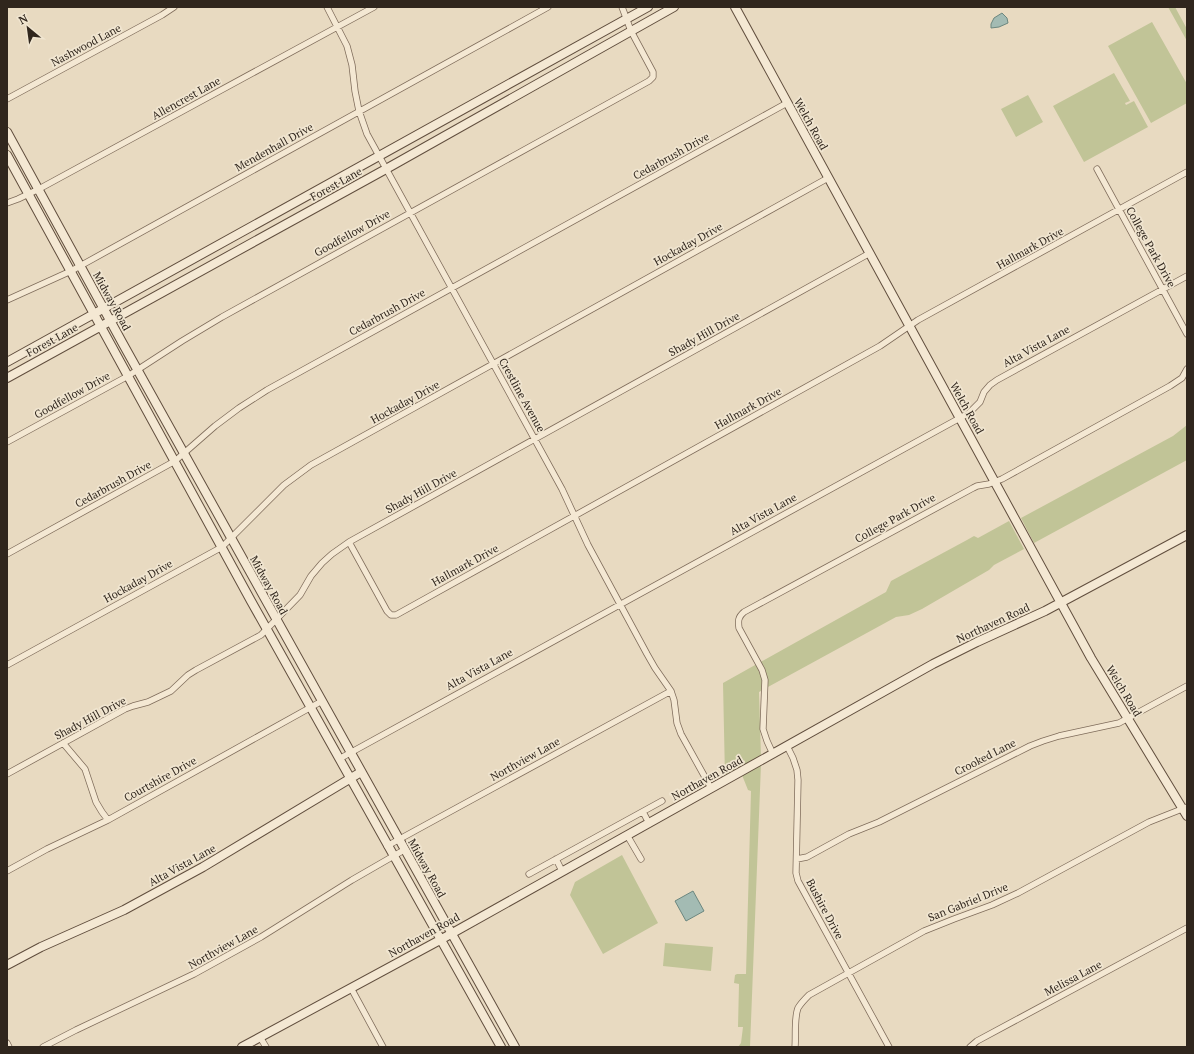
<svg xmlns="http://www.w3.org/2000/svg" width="1194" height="1054" font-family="'PT Serif',serif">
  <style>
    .green { fill: #c1c497 }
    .water { fill: #a3bbb3; stroke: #6c877f }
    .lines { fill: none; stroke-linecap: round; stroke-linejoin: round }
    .street-casing { stroke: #7f6c5b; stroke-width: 7 }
    .secondary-casing { stroke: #614e3e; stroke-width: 10 }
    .street { stroke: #f4e8d3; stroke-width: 5.5 }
    .secondary { stroke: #f4e8d3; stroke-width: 8 }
    .labels { text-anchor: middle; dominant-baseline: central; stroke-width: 3.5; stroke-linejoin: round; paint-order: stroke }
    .street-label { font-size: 11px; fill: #30261d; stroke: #f0e5d0 }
  </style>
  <rect width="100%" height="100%" fill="#e8dac1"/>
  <path class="green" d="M1168 7H1175L1187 29V41Z
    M1152 22 1187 84V103L1151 123 1108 46Z
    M1114 73 1130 101 1125 103 1126 105 1134 101 1148 127 1084 162 1053 106Z
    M1028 95 1043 122 1016 137 1001 109Z
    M1187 425V460L1034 543 1021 518 1173 436Z
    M1009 521 1024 549 994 565 989 570 922 609 909 615 896 617 759 692 761 757 725 777 723 683 886 592 891 581 967 540 974 536 978 538Z
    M761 764 750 1047H738L741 1043 743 1027H738L739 984 734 983 735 975 737 974H746L751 791 748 790 742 775Z
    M622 855 658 923 603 954 570 895 575 882Z
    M665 943 713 947 711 971 663 966Z"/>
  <path class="water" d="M1002 13 1007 18 1008 23 999 27 991 28V24L994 18Z
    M693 891 704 911 686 921 675 901Z"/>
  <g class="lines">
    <g class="street-casing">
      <path id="street" d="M327 7 347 46 352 65 355 91 359 111 367 134 562 489 588 545 647 654 655 668 671 691 674 700 677 723 681 734 711 788
        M7 99 162 15 174 7
        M1097 169 1187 334
        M7 203 18 199 39 189 374 7
        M7 300 71 271 548 7
        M7 442 128 376 182 341 222 317 649 81 653 77V72L631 31 622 7
        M349 542 387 611 391 615H396L880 346 918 320 1187 172
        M7 554 175 461 215 426 239 408 267 390 787 103
        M7 665 222 547 284 485 311 465 828 178
        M63 743 85 769 96 802 102 812 108 820
        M787 746 793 758 797 770 798 780 796 873 798 881 889 1047
        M773 754 767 741 763 729 765 680 762 670 739 628C738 621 738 617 744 612L973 488 977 486 989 484 1002 479 1170 386 1182 378 1187 369
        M339 759 969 413 980 402 984 392 990 385 997 380 1187 276
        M7 774 125 709 133 706 148 702 171 691 188 675 196 670 261 635 300 595 311 576 322 563 332 554 349 542 870 253
        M643 812 649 823
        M627 835 641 859
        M387 846 671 691
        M556 859 562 871
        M797 859 807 857 849 834 879 822 1030 746 1043 741 1059 736 1119 723 1187 686
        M7 871 47 849 108 820 322 701
        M529 874 662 801
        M351 988 383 1047
        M260 1037 266 1047
        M7 1043 9 1047
        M43 1047 76 1030 194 974 261 937 352 880 404 850
        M795 1047C796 1036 794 1018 798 1008 801 1003 805 999 809 995L924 931 954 919 992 905 1018 893 1149 822 1187 807
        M970 1047 977 1041 1187 928"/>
    </g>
    <g class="secondary-casing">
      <path id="secondary" d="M735 7 1091 658 1187 816
        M7 132 123 344 515 1047
        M7 155 251 601 501 1047
        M7 362 648 7
        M7 378 386 169 674 7
        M7 965 41 947 124 910 203 867 361 772
        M242 1047 440 940 933 664 977 642 1045 611 1187 535"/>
    </g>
    <use href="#street" class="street"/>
    <use href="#secondary" class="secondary"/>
  </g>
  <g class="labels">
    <g class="street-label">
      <text transform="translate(86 45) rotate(-28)">Nashwood Lane</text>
      <text transform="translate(186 98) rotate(-29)">Allencrest Lane</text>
      <text transform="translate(811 124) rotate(61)">Welch Road</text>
      <text transform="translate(274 147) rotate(-29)">Mendenhall Drive</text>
      <text transform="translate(671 156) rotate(-29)">Cedarbrush Drive</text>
      <text transform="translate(336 184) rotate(-29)">Forest Lane</text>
      <text transform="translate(352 233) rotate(-29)">Goodfellow Drive</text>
      <text transform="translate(688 244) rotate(-29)">Hockaday Drive</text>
      <text transform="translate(1151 247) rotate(61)">College Park Drive</text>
      <text transform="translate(1030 248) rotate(-29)">Hallmark Drive</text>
      <text transform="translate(112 301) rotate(61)">Midway Road</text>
      <text transform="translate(387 312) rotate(-29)">Cedarbrush Drive</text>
      <text transform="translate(704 334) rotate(-29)">Shady Hill Drive</text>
      <text transform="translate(52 340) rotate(-29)">Forest Lane</text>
      <text transform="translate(1036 346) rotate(-29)">Alta Vista Lane</text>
      <text transform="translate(72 395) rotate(-29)">Goodfellow Drive</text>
      <text transform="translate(522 395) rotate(61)">Crestline Avenue</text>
      <text transform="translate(405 402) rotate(-29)">Hockaday Drive</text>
      <text transform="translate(748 408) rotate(-29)">Hallmark Drive</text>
      <text transform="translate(967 408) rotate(61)">Welch Road</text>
      <text transform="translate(113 484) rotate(-29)">Cedarbrush Drive</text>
      <text transform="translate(421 491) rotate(-29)">Shady Hill Drive</text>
      <text transform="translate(763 514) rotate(-29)">Alta Vista Lane</text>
      <text transform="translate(895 518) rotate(-29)">College Park Drive</text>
      <text transform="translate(465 565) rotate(-29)">Hallmark Drive</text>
      <text transform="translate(138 581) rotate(-29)">Hockaday Drive</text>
      <text transform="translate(269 585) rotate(61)">Midway Road</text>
      <text transform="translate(993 623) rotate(-25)">Northaven Road</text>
      <text transform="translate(479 669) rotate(-29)">Alta Vista Lane</text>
      <text transform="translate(1124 691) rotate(59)">Welch Road</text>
      <text transform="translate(90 718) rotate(-28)">Shady Hill Drive</text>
      <text transform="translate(985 757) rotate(-27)">Crooked Lane</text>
      <text transform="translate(525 759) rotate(-29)">Northview Lane</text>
      <text transform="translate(707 778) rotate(-29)">Northaven Road</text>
      <text transform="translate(160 779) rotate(-29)">Courtshire Drive</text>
      <text transform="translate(182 865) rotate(-29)">Alta Vista Lane</text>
      <text transform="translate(427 868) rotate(61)">Midway Road</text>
      <text transform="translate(968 902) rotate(-22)">San Gabriel Drive</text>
      <text transform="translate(825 909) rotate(62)">Bushire Drive</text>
      <text transform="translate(424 935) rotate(-29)">Northaven Road</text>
      <text transform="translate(223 947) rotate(-29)">Northview Lane</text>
      <text transform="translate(1073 978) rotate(-28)">Melissa Lane</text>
    </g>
  </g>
  <rect width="1194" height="1054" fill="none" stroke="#30261d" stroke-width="16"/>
  <g transform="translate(28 28) rotate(331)" stroke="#f0e5d0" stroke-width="3" paint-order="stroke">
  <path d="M0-3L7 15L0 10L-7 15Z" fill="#30261d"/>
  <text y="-6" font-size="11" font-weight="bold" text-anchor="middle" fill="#30261d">N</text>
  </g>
</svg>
